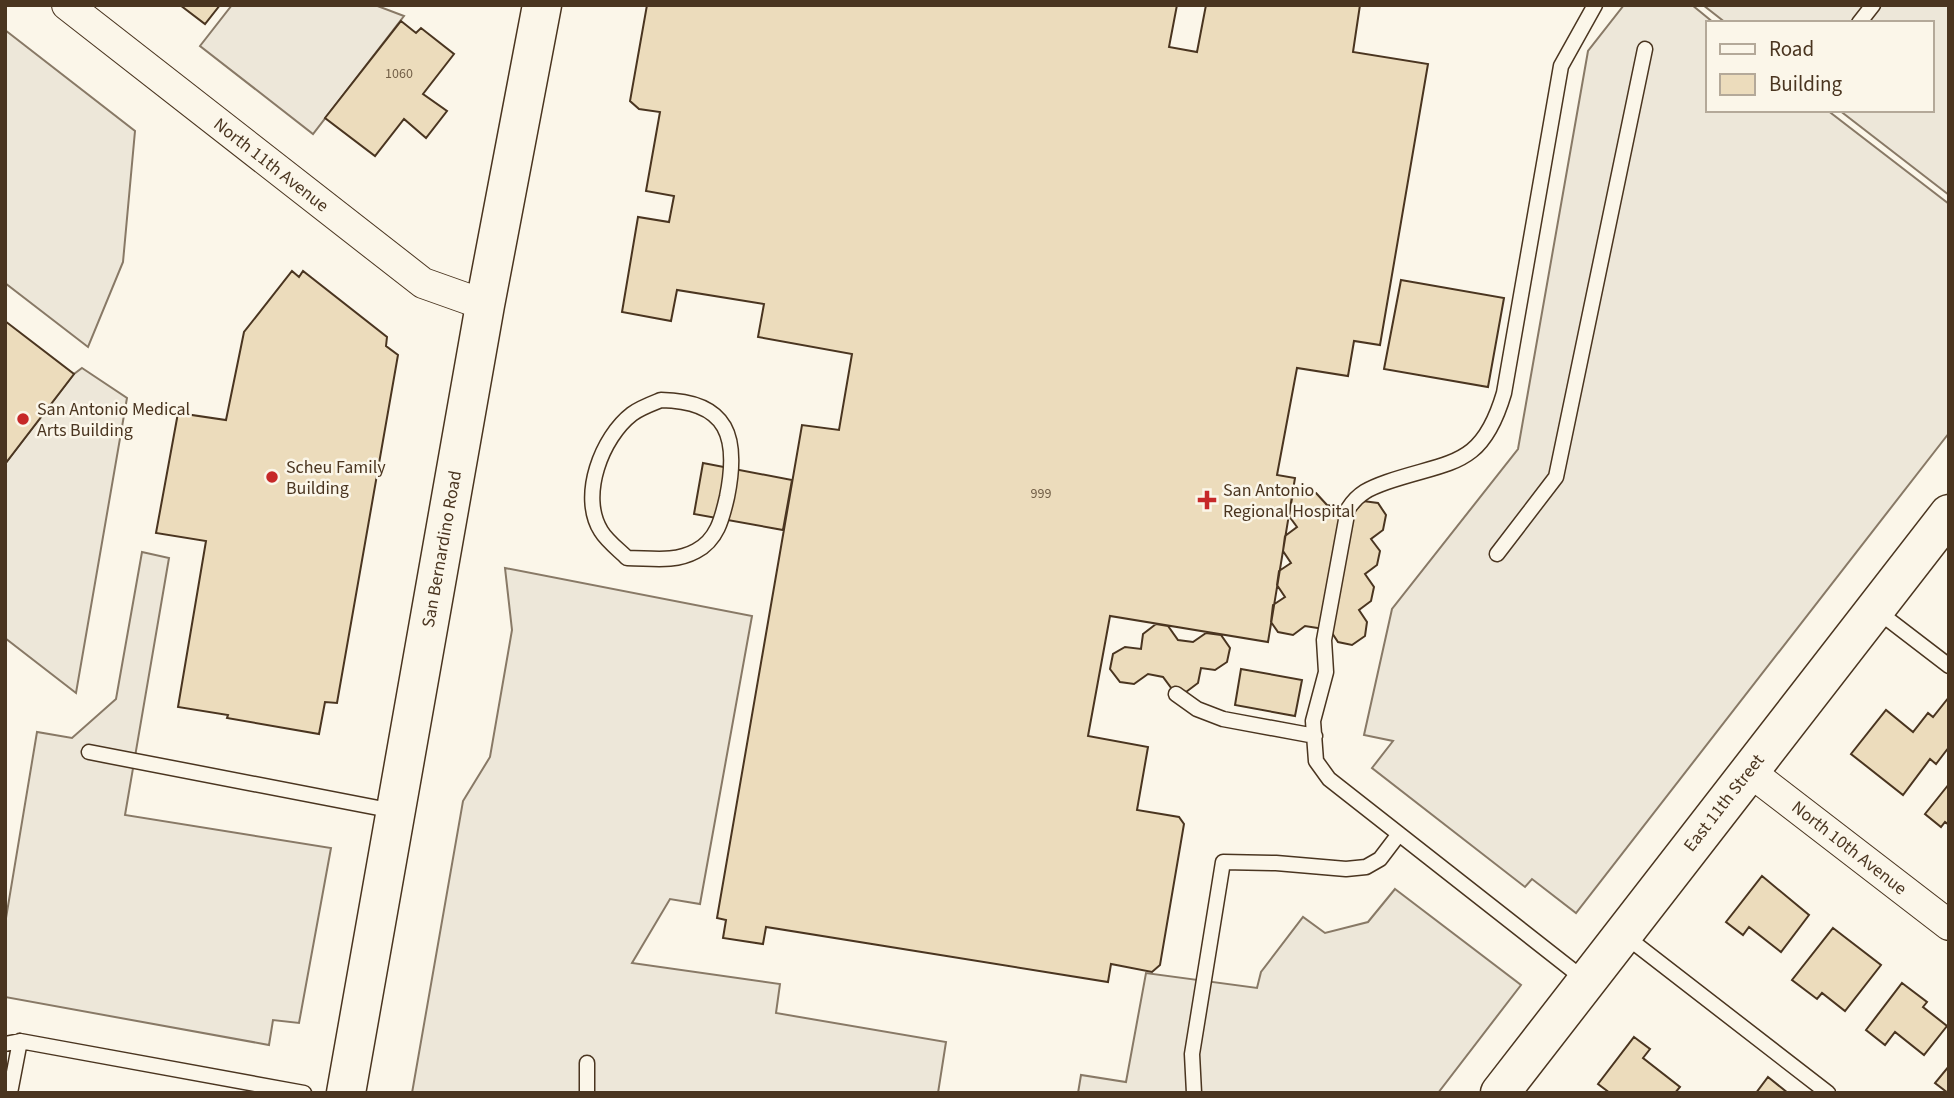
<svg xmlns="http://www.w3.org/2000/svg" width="1954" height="1098" font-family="'Source Sans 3',sans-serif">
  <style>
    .parking { fill: #ede7d9; stroke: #887966; stroke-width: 2 }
    .building { fill: #ecdcbc; stroke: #4a3520; stroke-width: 2 }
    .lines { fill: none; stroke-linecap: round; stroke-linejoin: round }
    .lane-casing { stroke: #4a3520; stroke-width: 17 }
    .street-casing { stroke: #4a3520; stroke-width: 32 }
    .secondary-casing { stroke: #4a3520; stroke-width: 41 }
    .lane { stroke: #fbf6e9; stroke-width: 14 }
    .street { stroke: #fbf6e9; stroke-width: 30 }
    .secondary { stroke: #fbf6e9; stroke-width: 38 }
    .poi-dot { fill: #c62828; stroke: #fbf6e9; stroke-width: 2.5 }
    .labels { text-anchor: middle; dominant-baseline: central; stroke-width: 5; stroke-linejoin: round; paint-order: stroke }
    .number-label { font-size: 14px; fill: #725f47 }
    .street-label { font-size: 18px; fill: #4a3520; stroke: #fbf6e9 }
    .poi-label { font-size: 18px; fill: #4a3520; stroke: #fbf6e9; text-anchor: start }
  </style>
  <rect width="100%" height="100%" fill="#fbf6e9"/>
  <path class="parking" d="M232 5H375L404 16 313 134 200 46Z
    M1624 5H1692L1714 23H1707V110H1827L1949 204V433L1576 913 1532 879 1525 887 1372 768 1393 741 1364 735 1392 609 1518 449 1588 51Z
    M1703 5H1949V195L1839 110H1931V23H1726Z
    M5 30 135 131 123 262 88 347 5 283Z
    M82 368 127 398 76 693 5 638V464L74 374Z
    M142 552 169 558 125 815 331 848 299 1023 273 1020 269 1045 5 997V924L37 732 72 738 116 699Z
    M505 568 752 616 700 904 670 899 632 963 780 984 776 1013 946 1042 938 1093H412L463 801 490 757 512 630Z
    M1395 889 1521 985 1438 1093H1078L1081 1075 1126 1082 1146 973 1257 988 1261 972 1303 917 1325 933 1368 922Z"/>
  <path class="building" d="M180 5H220L205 24Z
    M647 5H1177L1169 47 1197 52 1206 5H1360L1353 52 1428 64 1380 345 1354 341 1348 376 1297 368 1277 475 1295 478 1268 642 1110 616 1088 736 1148 747 1137 810 1179 817 1184 824 1160 965 1152 972 1111 964 1108 982 766 927 763 944 723 938 726 920 717 918 802 425 839 430 852 354 758 337 764 304 677 290 671 321 622 312 638 217 669 222 674 196 646 191 660 112 639 109 630 101Z
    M401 21 416 33 421 28 454 54 423 94 447 111 426 138 404 119 375 156 325 118Z
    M292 271 299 277 303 271 387 337 386 346 398 355 337 703 325 702 319 734 227 718 228 715 178 707 206 541 156 533 178 413 226 420 244 332Z
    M1401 280 1504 298 1488 387 1384 369Z
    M5 321 74 374 5 464Z
    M703 463 792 480 783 530 694 514Z
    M1303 491 1316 493 1327 505 1351 509 1363 501 1378 503 1386 515 1383 530 1371 539 1380 551 1377 565 1365 574 1374 587 1371 601 1359 610 1367 622 1365 636 1352 645 1338 642 1330 630 1305 626 1293 635 1278 632 1271 622 1273 605 1285 597 1277 585 1279 571 1291 563 1283 551 1285 536 1297 527 1289 516 1292 498Z
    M1156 624 1168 626 1178 640 1193 642 1206 633 1221 635 1230 648 1227 662 1215 670 1201 668 1198 683 1186 692 1172 689 1163 677 1148 674 1134 684 1120 682 1110 669 1113 654 1125 647 1141 649 1143 634Z
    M1241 669 1302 680 1295 716 1235 705Z
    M1949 697V747L1936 764 1930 759 1903 795 1851 754 1886 710 1913 732 1928 713 1933 717Z
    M1949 784V825L1945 822 1941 827 1925 814Z
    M1762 876 1809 915 1781 952 1749 927 1743 935 1726 922Z
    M1833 928 1881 965 1845 1011 1822 993 1817 999 1792 980Z
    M1902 983 1927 1002 1923 1007 1947 1026 1924 1055 1895 1032 1885 1045 1866 1030Z
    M1634 1037 1650 1049 1643 1058 1680 1087 1675 1093H1610L1598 1084Z
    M1949 1066V1093H1948L1935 1083Z
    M1768 1077 1788 1093H1756Z"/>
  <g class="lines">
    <g class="lane-casing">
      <path id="lane" d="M1859 23 1873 5
        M661 400C729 401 739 438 727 497 722 519 717 540 696 551 674 563 651 558 627 558 619 550 607 541 601 531 579 496 602 437 632 414 640 408 651 404 661 400Z
        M1497 554 1556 477 1645 49
        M1876 610 1949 666
        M1176 694 1197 709 1223 719 1315 736
        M89 752 394 811
        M1624 935 1828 1093
        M1585 980 1329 779 1316 761 1313 721 1326 672 1324 640 1348 509C1358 493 1370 488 1387 482 1452 460 1482 468 1504 393L1561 66 1595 5
        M5 1044 20 1041 304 1093
        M587 1063V1093
        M10 1093 20 1041
        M1194 1093 1192 1054 1223 862 1276 863 1346 869 1366 867 1380 859 1399 834"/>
    </g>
    <g class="street-casing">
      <path id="street" d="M67 5 423 283 485 305
        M1749 771 1949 925"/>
    </g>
    <g class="secondary-casing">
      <path id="secondary" d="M346 1093 485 305 542 5
        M1500 1093 1949 514"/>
    </g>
    <use href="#lane" class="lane"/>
    <use href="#street" class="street"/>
    <use href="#secondary" class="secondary"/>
  </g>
  <g class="poi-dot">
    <circle cx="23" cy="419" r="7"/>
    <circle cx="272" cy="477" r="7"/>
    <path d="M1203.5 489.5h7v7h7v7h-7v7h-7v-7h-7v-7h7z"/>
  </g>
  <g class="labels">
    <g class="number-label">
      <text x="399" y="74">1060</text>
      <text x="1041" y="494">999</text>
    </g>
    <g class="street-label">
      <text transform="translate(271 165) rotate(38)">North 11th Avenue</text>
      <text transform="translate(442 549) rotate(-80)">San Bernardino Road</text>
      <text transform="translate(1724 803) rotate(-52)">East 11th Street</text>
      <text transform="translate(1849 848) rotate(38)">North 10th Avenue</text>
    </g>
    <g class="poi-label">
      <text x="37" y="409">San Antonio Medical<tspan x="37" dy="21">Arts Building</tspan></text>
      <text x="286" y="467">Scheu Family<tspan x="286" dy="21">Building</tspan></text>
      <text x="1223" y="490">San Antonio<tspan x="1223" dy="21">Regional Hospital</tspan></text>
    </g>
  </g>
  <rect width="1954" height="1098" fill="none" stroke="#4a3520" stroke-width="14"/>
  <rect x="1706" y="21" width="228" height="91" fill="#fbf6e9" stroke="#b4a999" stroke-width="2"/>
  <rect x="1720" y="44" width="35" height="10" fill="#fbf6e9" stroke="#b4a999" stroke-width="2"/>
  <text x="1769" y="56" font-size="21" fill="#4a3520">Road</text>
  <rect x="1720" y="74" width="35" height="21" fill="#ecdcbc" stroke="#b4a999" stroke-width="2"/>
  <text x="1769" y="91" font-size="21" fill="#4a3520">Building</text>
</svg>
